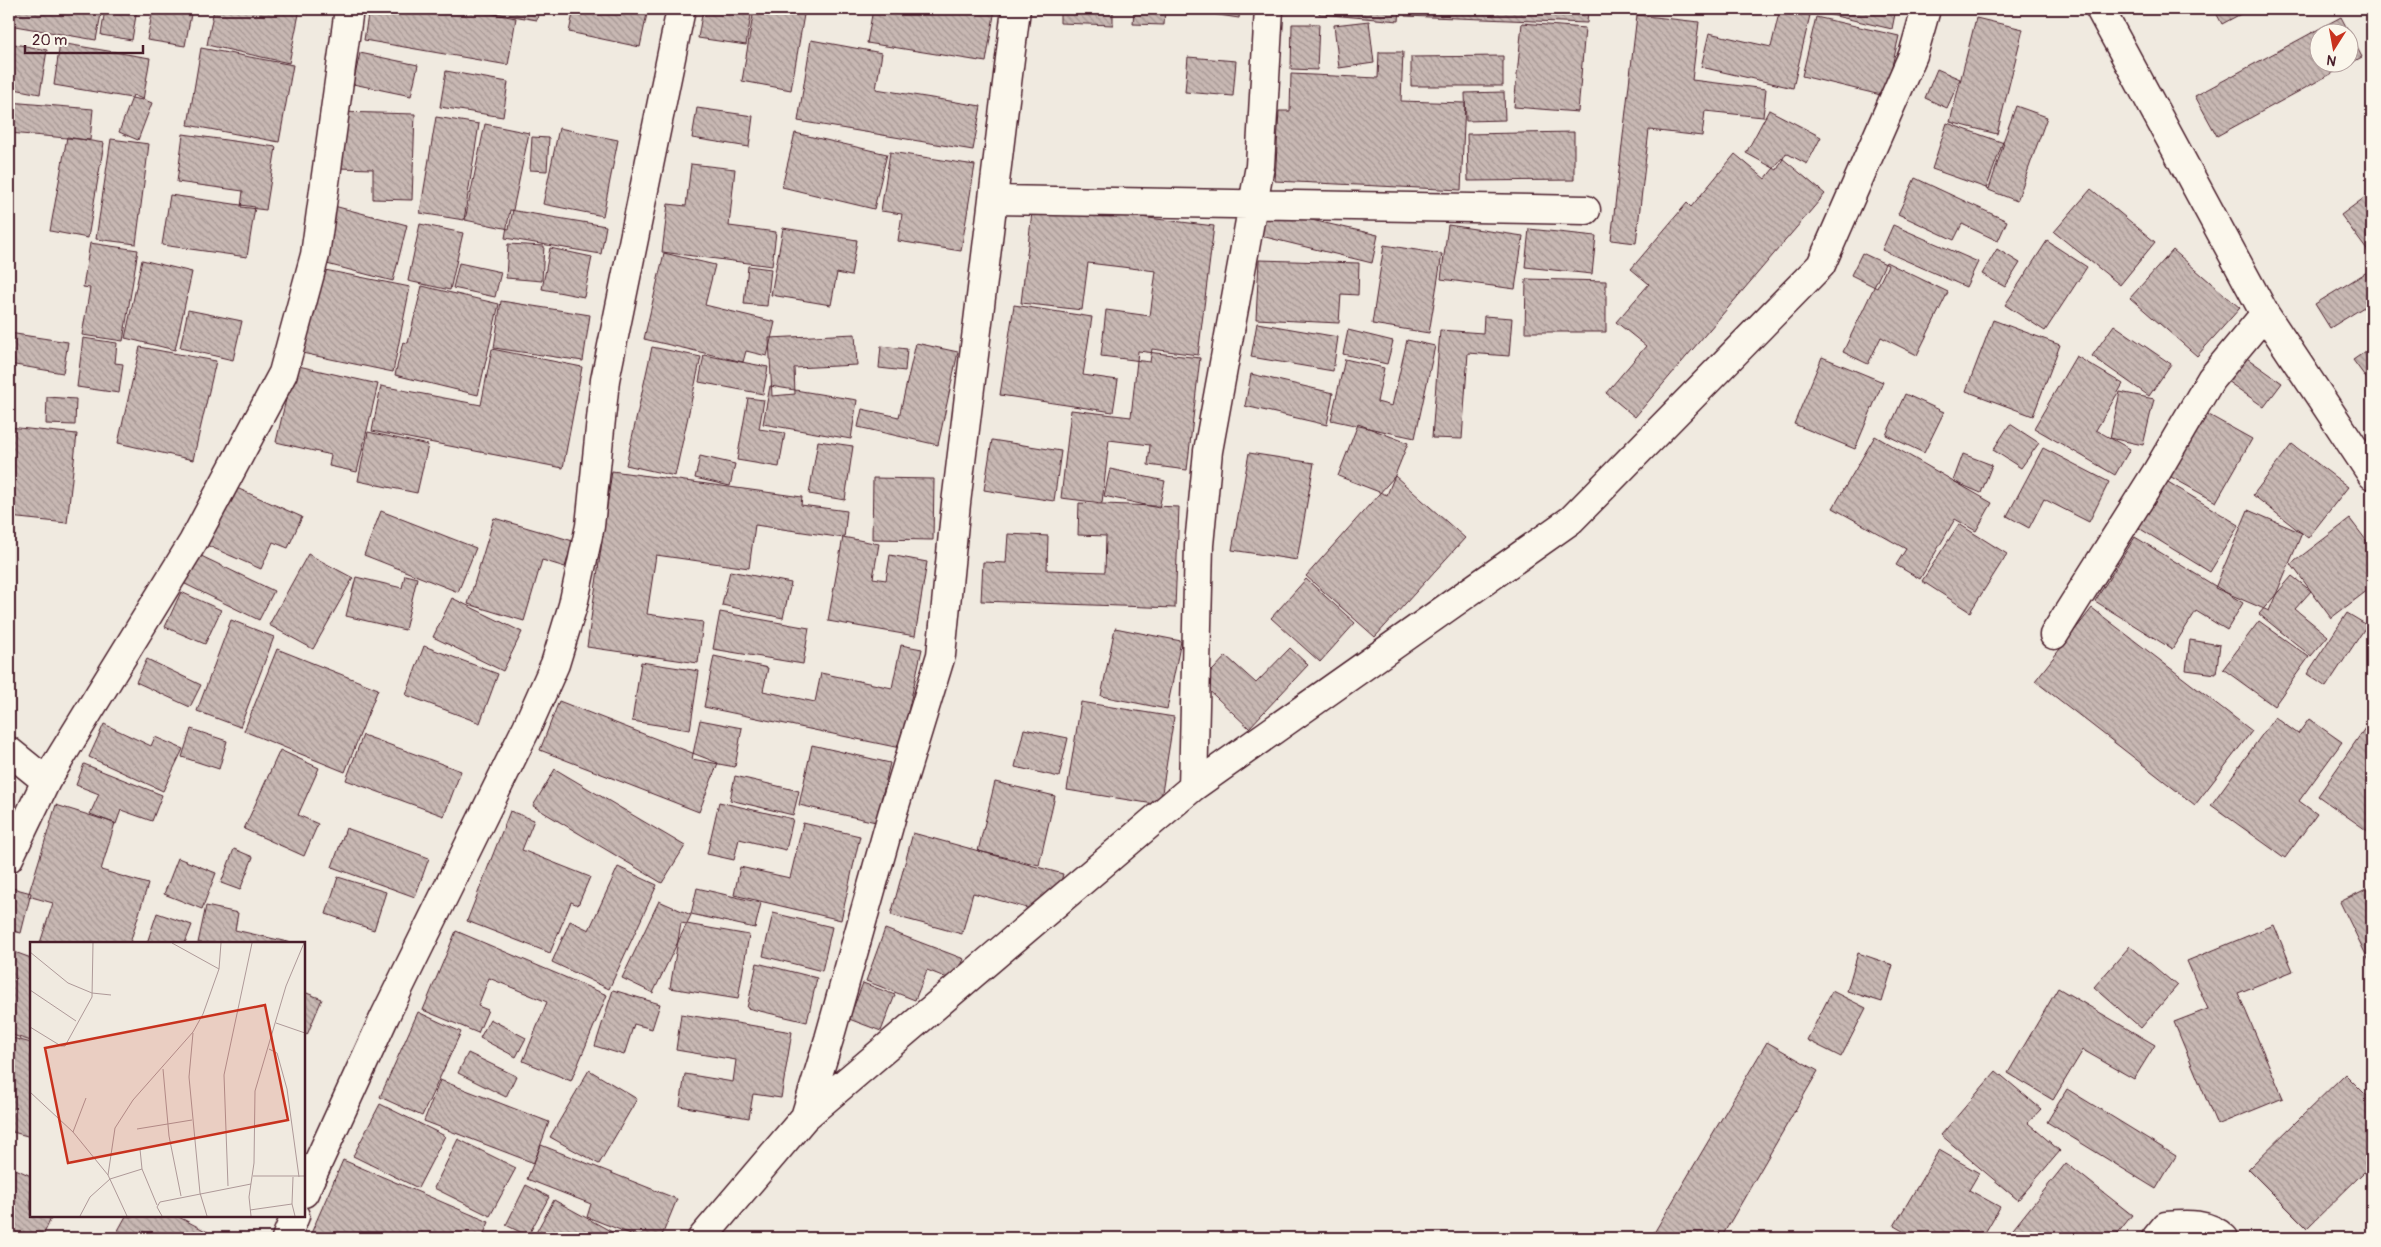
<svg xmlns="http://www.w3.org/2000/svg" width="2381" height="1247" font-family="Pangolin,sans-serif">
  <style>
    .building { fill: url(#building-back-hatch); stroke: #4a1f2b; fill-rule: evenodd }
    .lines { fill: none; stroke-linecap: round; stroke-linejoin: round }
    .minor-casing { stroke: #4a1f2b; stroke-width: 31 }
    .minor { stroke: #fbf7ec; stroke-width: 28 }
    .inset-road { fill: none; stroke: #ae9998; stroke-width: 1 }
    .view { fill: #c8321e; fill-opacity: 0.15; stroke: #c8321e; stroke-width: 2.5 }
    .inset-edge { fill: none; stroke: #4a1f2b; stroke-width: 2.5 }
  </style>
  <defs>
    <pattern id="building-back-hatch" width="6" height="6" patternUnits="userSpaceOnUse" patternTransform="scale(1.25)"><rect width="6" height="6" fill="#c8b8b3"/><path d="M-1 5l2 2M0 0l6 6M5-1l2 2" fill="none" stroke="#a49592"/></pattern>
  </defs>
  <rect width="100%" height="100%" fill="#f0eae0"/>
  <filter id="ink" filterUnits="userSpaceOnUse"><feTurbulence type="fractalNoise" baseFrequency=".02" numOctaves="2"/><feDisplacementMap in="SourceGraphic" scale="10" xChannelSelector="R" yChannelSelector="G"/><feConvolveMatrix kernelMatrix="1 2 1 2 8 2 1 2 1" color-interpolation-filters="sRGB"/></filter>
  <g filter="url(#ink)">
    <path class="building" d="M9 9H102L96 40 9 25Z
      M105 9H137L132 40 101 35Z
      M153 9H192L185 46 147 40Z
      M214 9H300L289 63 207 45Z
      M369 9H465L516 18 508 65 364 40Z
      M471 9H539L537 20Z
      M574 9H648L640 47 569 32Z
      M703 9H752L746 45 698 38Z
      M754 9H805L791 90 742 81Z
      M873 9H995L986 62 867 43Z
      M1060 9H1113V25L1060 23Z
      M1134 9H1165L1164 25 1133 24Z
      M1205 9H1240L1239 18 1205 13Z
      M1320 9H1400L1399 21 1319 14Z
      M1406 9H1588L1587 23 1405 16Z
      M1780 9 1811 11 1793 88 1701 67 1709 33 1771 47Z
      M1819 9H1896L1892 29 1818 12Z
      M2214 9H2250L2222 24Z
      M1637 15 1699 22 1692 80 1766 89 1763 117 1705 111 1702 136 1649 130 1636 243 1611 240Z
      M1816 17 1899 36 1885 96 1802 76Z
      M2341 17 2362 57 2217 136 2195 96ZM2318 32H2348V62H2318Z
      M1976 18 2023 29 1997 134 1950 122Z
      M1369 21 1374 63 1339 68 1334 25Z
      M1522 23 1585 28 1578 112 1514 107Z
      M1292 24H1319L1317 70 1291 69Z
      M811 40 882 53 876 89 981 106 973 150 798 121Z
      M9 43 47 50 40 94 9 88Z
      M60 43 150 58 143 100 54 85Z
      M201 48 293 65 279 142 188 125Z
      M1379 52H1403L1401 101 1465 103 1461 190 1275 181 1279 111H1290L1291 74 1378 78Z
      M360 53 418 65 411 96 353 84Z
      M1503 56V86H1411V57Z
      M1188 57 1236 61 1233 96 1185 92Z
      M1937 69 1960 79 1947 108 1925 98Z
      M446 71 508 82 503 117 440 107Z
      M1504 92 1505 120 1466 121 1465 93Z
      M133 95 152 103 138 140 119 132Z
      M9 102 93 109 90 140 9 133Z
      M2016 106 2047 117 2017 201 1986 189Z
      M697 108 753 116 749 147 692 138Z
      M1769 110 1821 137 1807 164 1786 153 1777 170 1746 153Z
      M340 112 415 114 412 200 373 199V169L338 168Z
      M436 117 479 124 464 220 420 213Z
      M1947 123 2004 143 1989 189 1932 169Z
      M485 124 529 133 509 229 465 220Z
      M559 128 618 140 603 216 543 204Z
      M1574 132V180L1468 181 1467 134Z
      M795 133 887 154 874 209 782 187Z
      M183 134 276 147 266 210 241 207 243 191 177 182Z
      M67 137 104 143 88 238 50 231Z
      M532 137 549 138 547 171 530 170Z
      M111 139 149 144 136 244 96 239Z
      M890 152 975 165 961 251 898 241 902 214 881 211Z
      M1735 154 1765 179 1782 158 1825 194 1635 417 1606 393 1646 346 1616 322 1649 284 1631 269 1687 203 1691 207Z
      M691 164 735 169 729 226 776 232 772 266 662 252 668 204 686 206Z
      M1915 178 2007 221 1998 241 1962 224 1954 240 1898 214Z
      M2091 189 2155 242 2120 285 2054 232Z
      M2372 192V257L2341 215Z
      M170 195 255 207 247 257 162 245Z
      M1033 204 1214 226 1198 355 1152 349 1150 362 1101 356 1106 310 1150 316 1156 271 1088 263 1082 310 1021 303Z
      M330 205 407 225 393 281 315 261Z
      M510 210 606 226 601 254 505 238Z
      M1267 210 1378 235 1372 263 1261 236Z
      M420 224 463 233 450 290 408 281Z
      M1448 225 1523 236 1515 289 1441 279Z
      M1893 225 1978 262 1966 287 1882 250Z
      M783 228 857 240 851 276 837 273 831 305 771 295Z
      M1529 229 1596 236 1592 274 1525 267Z
      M2047 241 2087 267 2045 331 2005 305Z
      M90 243 138 250 123 341 82 335 90 288 83 287Z
      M508 244 544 246 542 281 506 278Z
      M1384 245 1442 254 1429 333 1372 324Z
      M550 248 592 257 584 297 542 289Z
      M1997 249 2020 263 2005 287 1982 274Z
      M2173 250 2240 308 2197 356 2130 298Z
      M664 253 715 265 705 305 775 322 767 356 746 351 743 362 644 339Z
      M1862 253 1888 265 1877 288 1851 275Z
      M142 260 192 272 175 350 125 338Z
      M1259 260 1359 263 1358 295 1341 294 1339 323 1256 319Z
      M1886 262 1948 292 1917 355 1881 337 1868 364 1843 352Z
      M459 263 501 272 495 297 453 288Z
      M748 266 771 269 767 306 744 304Z
      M320 269 410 287 393 372 302 353Z
      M2372 269V302L2330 328 2315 304Z
      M1526 279 1606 281V332H1525Z
      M422 286 499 304 478 395 395 375 403 342 408 343Z
      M501 301 590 315 583 361 494 348Z
      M1014 305 1092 317 1083 375 1118 380 1113 412 1000 395Z
      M188 310 242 321 233 360 180 348Z
      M1484 316 1512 318 1509 356 1468 353 1462 439 1432 438 1440 330 1483 333Z
      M1993 320 2060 345 2033 416 1966 391Z
      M1257 323 1338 337 1333 371 1251 357Z
      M2114 325 2171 364 2149 396 2092 356Z
      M1348 330 1393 341 1387 364 1343 354Z
      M9 333 68 342 63 373 9 364Z
      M855 334 857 365 794 368 795 394 772 396 769 338Z
      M83 338 117 343 115 363 123 364 119 393 77 387Z
      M1407 340 1435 346 1415 438 1331 420 1345 359 1384 368 1377 402 1392 406Z
      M916 343 958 352 938 445 858 427 862 409 899 417Z
      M881 346 907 349 905 371 879 368Z
      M140 347 216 361 193 460 118 443Z
      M652 347 701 357 675 476 626 465Z
      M2372 347V386L2353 360Z
      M492 349 582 367 563 468 372 431 381 386 481 405Z
      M1138 351 1200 358 1187 470 1148 465 1150 445 1109 440 1102 503 1061 498 1071 410 1131 417Z
      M704 355 768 367 763 394 699 382Z
      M2076 356 2123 384 2096 430 2130 449 2115 475 2034 428Z
      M2244 356 2282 383 2264 407 2227 381Z
      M1822 357 1883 382 1855 449 1794 424Z
      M294 365 378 384 357 472 329 466 331 455 276 442Z
      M1251 374 1333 393 1327 425 1245 406Z
      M770 386 857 400 851 439 763 424Z
      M2120 392 2154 399 2143 445 2110 438Z
      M1905 394 1944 412 1924 453 1886 435Z
      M47 397 76 399 75 425 46 424Z
      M748 398 764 400 759 429 785 433 779 467 737 460Z
      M2200 410 2252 439 2216 502 2164 473Z
      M1358 424 1408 443 1387 495 1338 476Z
      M2010 424 2039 443 2021 468 1993 450Z
      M9 427 77 434 67 523 9 517Z
      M368 432 428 445 417 493 358 481Z
      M1875 436 1992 503 1976 531 1955 519 1920 579 1896 565 1906 549 1833 508Z
      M992 440 1061 451 1054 501 984 490Z
      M818 441 853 446 845 500 809 494Z
      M2292 444 2348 487 2308 538 2253 495Z
      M2043 448 2109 482 2089 522 2044 499 2029 528 2007 516Z
      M1249 453 1314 463 1297 560 1232 550Z
      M1963 454 1992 465 1981 493 1953 481Z
      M700 456 735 464 730 486 695 478Z
      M1110 469 1165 481 1159 508 1104 496Z
      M612 471 802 497 801 505 847 511 844 538 755 525 749 568 656 555 647 614 703 622 698 663 587 647Z
      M1395 476 1465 538 1375 637 1306 576Z
      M873 478 934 479 933 540 872 539Z
      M2163 479 2239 525 2210 572 2134 525Z
      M230 485 302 517 288 548 273 542 261 569 204 544Z
      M1079 503 1179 507 1175 608 981 601 983 562 1006 563 1008 534 1048 536 1047 570 1105 572 1106 536 1078 535Z
      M2248 510 2302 533 2269 611 2215 588Z
      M381 511 476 548 458 592 364 555Z
      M494 518 573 541 565 567 542 560 524 621 468 604Z
      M2350 519 2372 548V587L2331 618 2291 564Z
      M1959 524 2007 554 1970 612 1922 581Z
      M843 537 879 544 873 578 886 580 890 555 927 562 915 636 828 621Z
      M2135 537 2243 603 2227 630 2196 611 2172 649 2095 601Z
      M195 553 274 591 259 620 181 582Z
      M308 554 353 578 313 649 269 625Z
      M730 571 791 583 783 618 722 605Z
      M405 575 417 578 405 630 346 616 356 577 402 588Z
      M2292 576 2311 591 2295 609 2328 636 2311 656 2259 614Z
      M1306 579 1355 623 1320 662 1271 618Z
      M181 592 221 610 205 644 165 627Z
      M452 598 522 632 503 671 433 637Z
      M2092 608 2252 731 2195 805 2035 681Z
      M720 612 809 628 803 664 713 649Z
      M2347 613 2367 625 2326 687 2307 674Z
      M231 620 274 637 240 727 197 711Z
      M2259 621 2309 657 2274 706 2223 669Z
      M1115 628 1181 641 1167 709 1101 696Z
      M2190 640 2220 645 2216 674 2186 670Z
      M901 645 922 649 900 748 704 707 714 656 768 668 763 691 815 702 821 673 892 688Z
      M424 646 498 674 480 723 406 695Z
      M1290 648 1308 665 1249 728 1201 683 1226 656 1256 683Z
      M277 649 378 689 345 772 244 731Z
      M147 659 201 685 190 707 136 682Z
      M641 662 699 671 690 730 632 721Z
      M559 701 718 763 699 812 540 750Z
      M1081 702 1174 717 1160 805 1067 790Z
      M2275 717 2298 734 2309 719 2342 742 2299 801 2317 814 2285 858 2211 805Z
      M2372 718V828L2369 832 2318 796Z
      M700 720 742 728 735 767 692 759Z
      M104 724 151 746 155 737 183 749 163 791 89 757Z
      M191 729 227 741 219 769 182 757Z
      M1024 729 1068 738 1059 777 1015 767Z
      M363 735 461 771 444 816 346 780Z
      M812 745 890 763 876 822 799 805Z
      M280 750 319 768 298 815 318 824 304 856 244 829Z
      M84 764 162 795 152 821 121 810 116 824 90 814 99 794 76 785Z
      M555 769 685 846 662 883 533 806Z
      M735 776 799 791 793 815 730 800Z
      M995 782 1055 796 1039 865 978 851Z
      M719 802 793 819 786 850 739 839 734 860 707 854Z
      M56 805 115 823 101 870 148 884 130 943H40L53 903 28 896Z
      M510 811 534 820 522 850 590 877 578 905 571 902 550 953 467 921Z
      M803 823 860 836 841 920 734 895 740 867 790 878Z
      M346 828 429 858 415 897 332 867Z
      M913 833 1063 874 1052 915 973 893 962 934 891 915Z
      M234 849 253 857 240 890 221 883Z
      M178 858 216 873 202 909 164 894Z
      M618 867 657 885 609 989 552 962 570 921 589 930Z
      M338 877 386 892 374 930 326 914Z
      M2372 886V962L2370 963 2340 902Z
      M9 887 31 893 21 933 9 930Z
      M697 888 761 903 755 928 691 914Z
      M659 901 691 915 653 993 622 978Z
      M206 906 238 913 235 930 292 943H198Z
      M157 913 192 925 185 943H147Z
      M773 913 832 927 822 971 763 956Z
      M681 923 749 935 738 999 670 988Z
      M2274 925 2293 971 2238 993 2283 1098 2217 1125 2174 1022 2208 1009 2187 961Z
      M885 929 964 959 955 981 927 970 915 1000 866 981Z
      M456 931 607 995 571 1081 523 1061 547 1002 489 978 478 1006 488 1010 478 1033 423 1010Z
      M2130 946 2177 986 2141 1028 2094 987Z
      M9 950 31 958V1041L9 1034Z
      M1858 953 1893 965 1882 1002 1847 991Z
      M757 963 817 978 807 1022 747 1008Z
      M863 983 895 995 881 1031 849 1019Z
      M2058 988 2155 1045 2134 1079 2083 1050 2053 1100 2008 1073Z
      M613 990 660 1004 652 1029 634 1024 624 1055 595 1046Z
      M1832 991 1866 1008 1841 1057 1807 1040Z
      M304 992 322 999 307 1035 304 1033Z
      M418 1012 461 1032 422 1116 380 1097Z
      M681 1014 792 1032 781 1098 753 1094 749 1118 680 1106 685 1074 733 1082 736 1060 676 1050Z
      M490 1019 526 1038 516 1057 480 1038Z
      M9 1037 31 1043V1137L9 1131Z
      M1767 1042 1818 1071 1721 1238H1651Z
      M468 1053 516 1076 506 1097 458 1073Z
      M589 1070 637 1099 599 1164 550 1137Z
      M1996 1071 2041 1109 2028 1123 2060 1151 2018 1200 1941 1135Z
      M2345 1074 2372 1101V1180L2364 1172 2307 1228 2248 1169Z
      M440 1080 549 1122 534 1163 424 1121Z
      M2067 1089 2176 1156 2156 1189 2047 1122Z
      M380 1104 445 1136 418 1188 353 1156Z
      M458 1139 516 1168 490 1216 434 1188Z
      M541 1145 677 1199 661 1238H641L587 1217 591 1204 527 1179Z
      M1939 1150 1979 1173 1969 1190 2000 1207 1982 1238H1915L1894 1226Z
      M343 1160 489 1222 482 1238H309Z
      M2066 1163 2132 1215 2114 1238H2006Z
      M9 1166 31 1176V1216H52L42 1238H24L9 1232Z
      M526 1185 549 1197 528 1236 506 1225Z
      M554 1200 623 1238H533Z
      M126 1216H177L219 1238H120L115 1236Z"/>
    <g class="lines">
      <g class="minor-casing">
        <path id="minor" d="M2100 9 2265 314 2372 475
          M994 200 1586 210
          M2054 635 2156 473 2211 379 2265 314
          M9 751 46 781
          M1193 787 1199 545 1208 451 1260 166 1269 9
          M9 858 46 781 193 542 283 373 315 255 349 9
          M805 1117 829 1039 892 815 941 655 956 503 1016 9
          M304 1193 385 1016 527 727 555 664 573 605 590 526 605 380 681 9
          M286 1238 295 1216
          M702 1238 805 1117 1193 787 1571 520 1821 265 1913 55 1926 9
          M2156 1238 2166 1226C2188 1224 2208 1223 2224 1238"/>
      </g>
      <use href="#minor" class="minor"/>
    </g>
  </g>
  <g transform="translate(30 942)">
    <rect width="275" height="275" fill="#f0eae0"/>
    <path class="inset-road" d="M142 1 189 27M0 10 38 41 62 51 81 53M0 48 46 79M246 81 275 91M0 85 31 104H35L62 55 63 1M163 91 159 135 170 251 177 274M239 107 247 111 257 147 269 235M133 127 139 194 151 254M0 150 43 190 78 233 97 274M107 187 162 178M43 190 56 156M110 207 112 227 127 263M78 233 85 186 103 158 163 90 173 72 189 27 191 1M223 234H275M263 235 262 262 265 274M198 244 194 133 222 1M220 268 262 262M50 274 60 255 80 237 112 227M132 274 127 265 130 260 221 242M221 274 219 255 224 221 225 149 256 44 274 1"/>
    <path class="view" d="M235 63 258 178 38 221 15 106Z"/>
    <rect width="275" height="275" class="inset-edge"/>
  </g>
  <rect width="2381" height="1247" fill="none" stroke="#fbf7ec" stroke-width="30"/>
  <rect x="15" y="15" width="2351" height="1217" fill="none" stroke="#4a1f2b" stroke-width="2" filter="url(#ink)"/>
  <g transform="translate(2334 48) rotate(191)"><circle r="24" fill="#fbf7ec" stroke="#b4a19f"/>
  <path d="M0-4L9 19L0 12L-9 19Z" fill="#c8321e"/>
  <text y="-8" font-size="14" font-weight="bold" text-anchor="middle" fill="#4a1f2b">N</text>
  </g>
  <path d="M25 45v8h118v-8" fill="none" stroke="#4a1f2b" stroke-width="2.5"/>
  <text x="32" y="45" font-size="15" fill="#4a1f2b" stroke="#fbf7ec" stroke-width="4" paint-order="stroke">20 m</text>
</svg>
